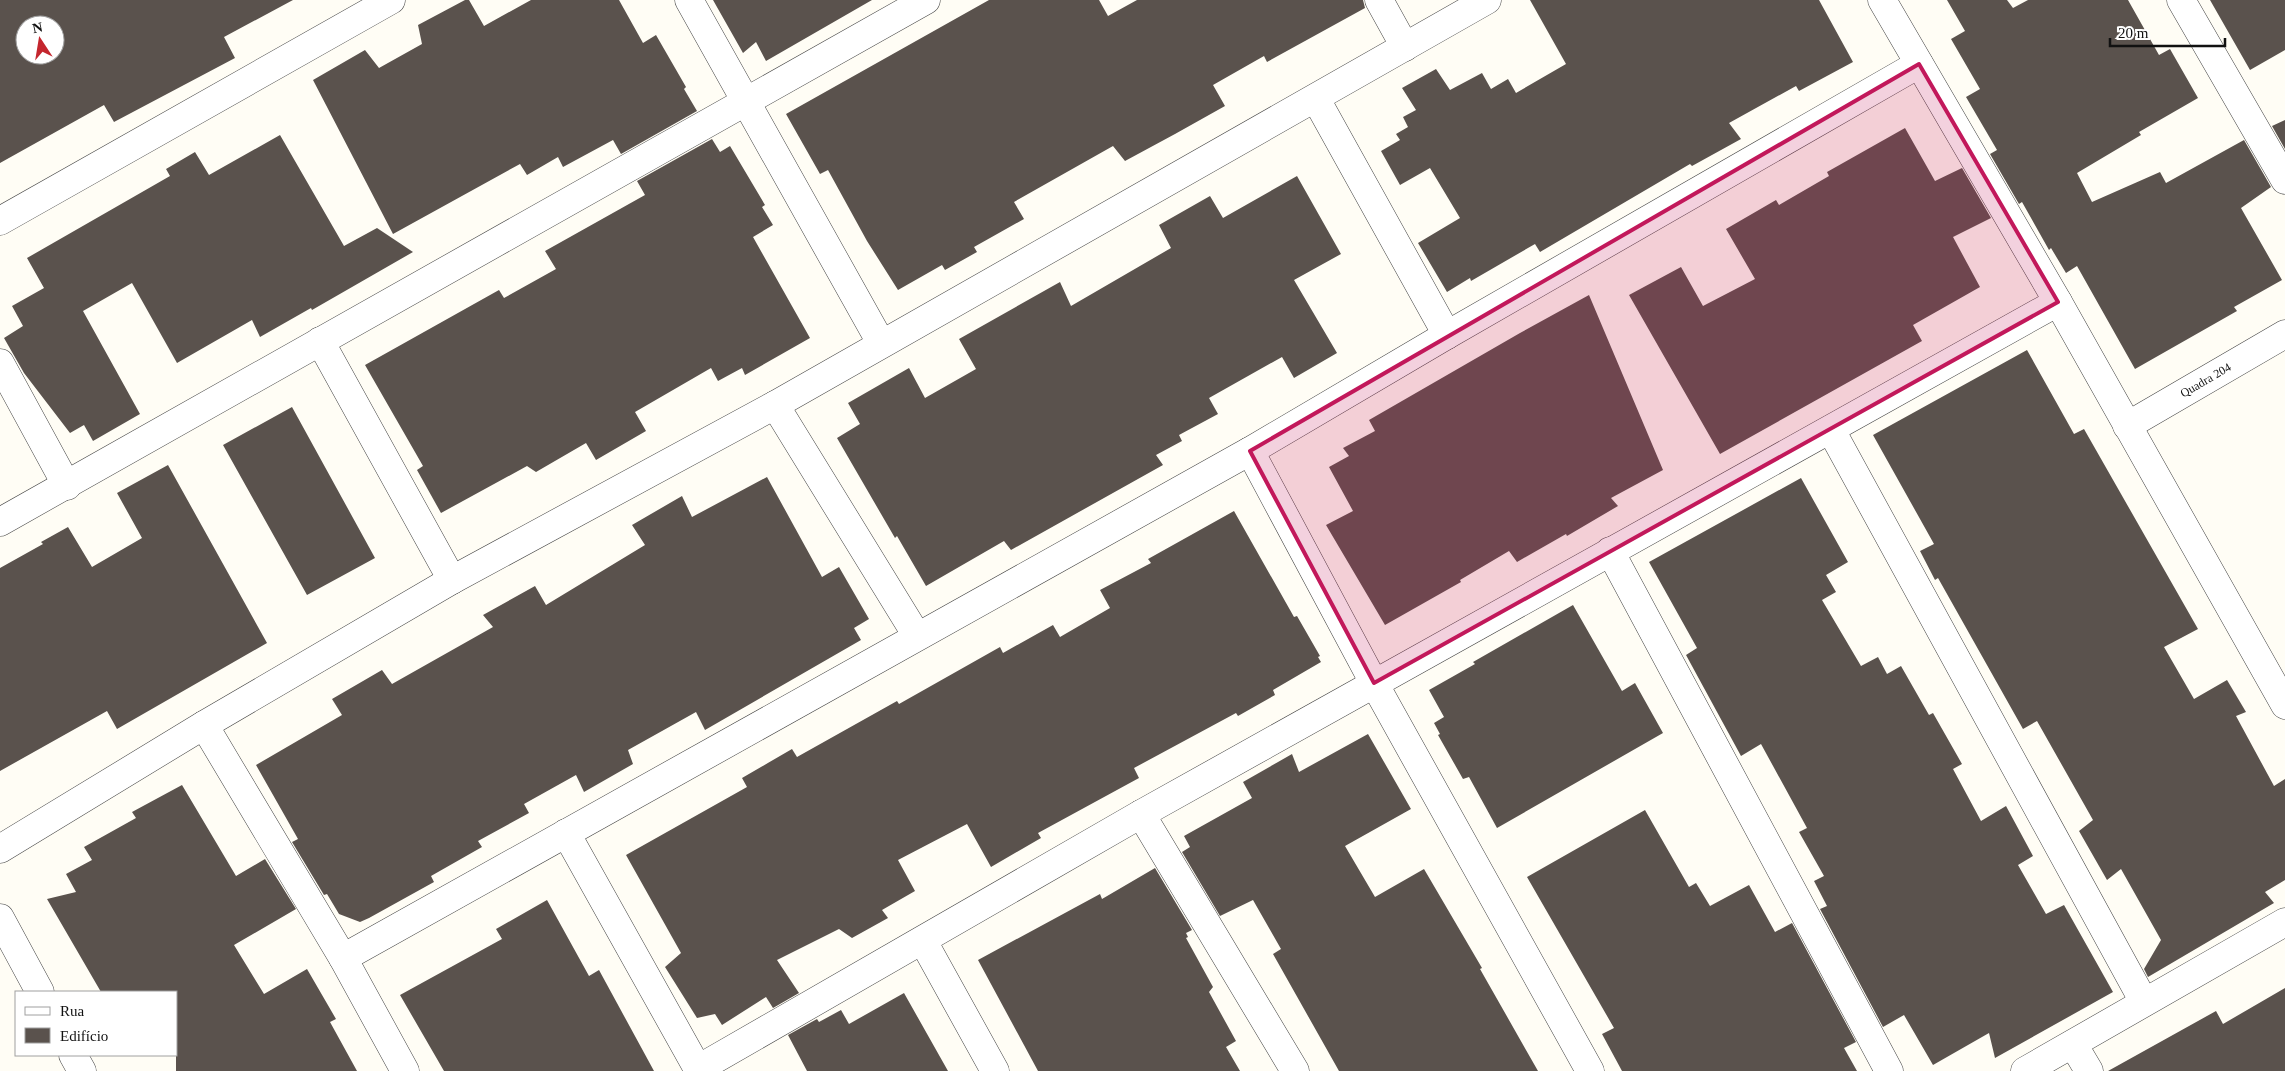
<svg xmlns="http://www.w3.org/2000/svg" width="2285" height="1071" font-family="'Times New Roman',serif">
  <style>
    .building { fill: #5a524d; fill-rule: evenodd }
    .lines { fill: none; stroke-linecap: round; stroke-linejoin: round }
    .minor-casing { stroke: #444; stroke-width: 29 }
    .tertiary-casing { stroke: #444; stroke-width: 29 }
    .minor { stroke: #fff; stroke-width: 28 }
    .tertiary { stroke: #fff; stroke-width: 28 }
    .marked { fill: #c2185b; fill-opacity: 0.2; stroke: #c2185b; stroke-width: 4; stroke-linejoin: round }
    .labels { text-anchor: middle; dominant-baseline: central; stroke-width: 5; stroke-linejoin: round; paint-order: stroke }
    .street-label { font-size: 12px; fill: #111; stroke: #fff }
  </style>
  <rect width="100%" height="100%" fill="#fffdf5"/>
  <path class="building" d="M0 0H293L224 37 235 58 114 122 104 105 0 163ZM25 25H55V55H25Z
    M465 0H469L484 26 531 0H619L643 43 656 35 686 87 684 89 697 111 621 154 613 140 563 167 558 157 527 175 520 164 393 234 313 80 365 50 379 68 422 44 418 25Z
    M713 0H872L766 61 756 42 743 53Z
    M989 0H1099L1108 16 1137 0H1363L1365 8 1267 62 1264 56 1213 85 1225 106 1175 134 1125 161 1113 146 1014 202 1024 219 974 247 977 252 945 270 942 265 898 290 867 241 828 170 820 174 786 114Z
    M1530 0H1819L1853 62 1799 91 1796 86 1729 123 1741 139 1692 166 1690 164 1540 252 1535 244 1471 281 1470 278 1447 292 1418 243 1460 218 1430 168 1400 185 1381 151 1400 140 1396 134 1408 127 1403 117 1416 110 1402 88 1436 69 1450 90 1482 73 1491 89 1508 79 1516 93 1566 64Z
    M1947 0H2007L2013 8 2028 0H2128L2159 55 2170 49 2198 98 2139 132 2141 135 2077 173 2092 202 2160 172 2166 183 2244 140 2271 187 2241 208 2282 280 2234 307 2237 311 2135 369 2077 266 2066 273 2051 248 2049 250 2022 202 2019 204 1990 154 1997 150 1966 97 1980 89 1951 39 1965 31Z
    M2210 0H2285V50L2250 70Z
    M2285 120V149L2272 126Z
    M1905 128 1935 181 1962 168 1991 218 1953 237 1980 287 1913 325 1922 341 1720 454 1629 295 1681 267 1703 306 1755 279 1726 229 1776 200 1779 205 1829 176 1827 172Z
    M280 135 344 246 377 228 413 252 312 310 311 308 260 337 252 320 177 363 132 283 83 311 140 414 93 441 84 425 70 433 24 373 4 338 23 326 12 306 44 288 27 258 170 176 166 169 195 152 209 175Z
    M712 139 720 152 730 146 765 205 762 207 773 225 753 237 810 338 745 375 742 368 718 381 711 368 635 412 646 431 596 460 586 443 536 472 527 466 441 513 417 470 423 466 365 365 499 290 504 298 556 269 545 251 645 195 637 181Z
    M1297 176 1341 254 1294 280 1337 353 1294 378 1282 357 1209 398 1218 414 1179 435 1182 441 1156 455 1163 465 1011 550 1004 541 926 586 897 536 895 538 837 438 860 424 848 403 909 368 925 398 976 369 959 339 1060 282 1071 306 1171 248 1159 225 1210 196 1223 218Z
    M1589 295 1663 470 1611 498 1618 506 1567 536 1566 534 1517 562 1509 551 1460 580 1461 582 1385 625 1326 525 1353 511 1329 467 1349 456 1343 448 1375 431 1369 420 1520 333Z
    M2027 350 2074 434 2084 429 2198 629 2164 647 2194 699 2227 680 2246 712 2236 716 2274 786 2285 779V880L2265 892 2274 903 2148 977 2144 969 2161 940 2121 869 2107 880 2079 831 2093 820 2037 721 2023 729 1938 578 1935 580 1920 551 1934 544 1873 435Z
    M292 407 375 558 307 595 223 445Z
    M168 465 267 643 117 729 107 711 0 771V568L43 544 41 542 68 527 92 567 142 538 117 493Z
    M767 477 822 577 839 567 869 619 854 628 861 640 705 730 696 712 628 750 633 764 584 792 576 775 524 804 529 813 478 841 482 847 431 876 434 882 369 918 360 922 339 914 327 894 324 895 292 842 298 839 256 765 342 715 332 699 382 670 392 684 493 627 483 615 535 586 546 605 645 545 632 525 682 496 692 517Z
    M1801 478 1848 562 1826 575 1836 592 1822 600 1861 666 1878 657 1887 674 1901 666 1929 715 1933 713 1962 764 1953 769 1981 821 2006 806 2033 856 2018 865 2046 914 2064 905 2113 992 1995 1058 1989 1033 1933 1065 1904 1015 1883 1027 1820 909 1827 906 1814 881 1824 876 1799 832 1807 828 1761 744 1741 756 1686 655 1697 648 1649 562Z
    M1234 511 1294 617 1297 616 1320 656 1318 657 1321 662 1273 690 1275 695 1238 716 1236 713 1134 768 1139 778 1038 833 1041 838 991 867 967 824 898 860 915 891 882 910 888 918 852 938 839 929 777 960 799 993 773 1008 766 997 722 1025 715 1014 697 1018 665 967 681 953 626 855 747 787 742 778 792 749 797 757 897 701 899 704 1000 647 1003 653 1053 625 1060 637 1110 608 1100 590 1151 563 1148 559Z
    M1573 605 1622 691 1635 683 1663 733 1497 828 1469 777 1463 779 1438 735 1440 734 1434 723 1444 717 1429 690 1475 664 1473 662Z
    M1368 734 1411 809 1345 846 1375 897 1424 869 1482 968 1480 969 1538 1071H1339L1273 954 1281 949 1253 900 1220 916 1182 852 1190 847 1184 836 1252 798 1243 782 1292 754 1299 772Z
    M182 785 236 876 265 859 296 909 234 945 264 994 307 969 336 1019 330 1022 357 1071H176V992H101L47 899 76 892 66 874 92 860 84 847 136 818 132 812Z
    M1645 810 1689 887 1696 883 1710 906 1749 885 1775 932 1792 923 1856 1042 1844 1048 1857 1071H1622L1602 1034 1614 1028 1527 877Z
    M1155 868 1192 930 1186 933 1188 937 1186 938 1213 987 1209 992 1236 1041 1226 1047 1240 1071H1038L978 960 1100 894 1102 899Z
    M547 900 589 976 599 970 654 1071H444L400 995 502 939 496 929Z
    M2285 988V1071H2108L2216 1011 2223 1024Z
    M904 993 948 1071H807L788 1035 817 1019 819 1022 841 1010 849 1024Z"/>
  <g class="lines">
    <g class="minor-casing">
      <g id="minor">
        <path d="M689 0 881 343"/>
        <path d="M1379 0 1405 47"/>
        <path d="M1882 0 2058 302 2285 705"/>
        <path d="M2181 0 2285 180"/>
        <path d="M1316 99 1447 335"/>
        <path d="M0 221 391 0"/>
        <path d="M320 341 452 580"/>
        <path d="M0 363 67 486"/>
        <path d="M775 405 917 636"/>
        <path id="s1" d="M2127 426 2285 334"/>
        <path d="M1831 430 2144 1002"/>
        <path d="M1250 451 1374 683 1590 1071"/>
        <path d="M0 522 926 0"/>
        <path d="M1610 551 1889 1071"/>
        <path d="M204 725 343 958 405 1071"/>
        <path d="M1141 814 1295 1071"/>
        <path d="M566 833 699 1071"/>
        <path d="M923 941 995 1071"/>
        <path d="M343 958 1250 451 1447 335 1919 64"/>
        <path d="M2073 1044 2089 1071"/>
        <path d="M698 1069 1141 814 2058 302"/>
        <path d="M2025 1071 2285 922"/>
      </g>
    </g>
    <g class="tertiary-casing">
      <path id="tertiary" d="M0 849 204 725 452 580 775 405 1487 0
        M0 918 40 992
        M73 1055 82 1071"/>
    </g>
    <use href="#minor" class="minor"/>
    <use href="#tertiary" class="tertiary"/>
  </g>
  <path class="marked" d="M1919 64 2058 302 1374 683 1250 451Z"/>
  <g class="labels">
    <g class="street-label">
      <text stroke="none"><textPath href="#s1" startOffset="91">Quadra 204</textPath></text>
    </g>
  </g>
  <rect x="15" y="991" width="162" height="65" fill="#ffffff" stroke="#a0a0a0"/>
  <rect x="25" y="1007" width="25" height="8" fill="#ffffff" stroke="#a0a0a0"/>
  <text x="60" y="1016" font-size="15" fill="#111111">Rua</text>
  <rect x="25" y="1028" width="25" height="15" fill="#5a524d" stroke="#a0a0a0"/>
  <text x="60" y="1041" font-size="15" fill="#111111">Edifício</text>
  <g transform="translate(40 40) rotate(348)"><circle r="24" fill="#ffffff" stroke="#a0a0a0"/>
  <path d="M0-4L9 19L0 12L-9 19Z" fill="#c4262e"/>
  <text y="-8" font-size="14" font-weight="bold" text-anchor="middle" fill="#111111">N</text>
  </g>
  <path d="M2110 38v8h115v-8" fill="none" stroke="#111111" stroke-width="2.5"/>
  <text x="2118" y="38" font-size="15" fill="#111111" stroke="#ffffff" stroke-width="4" paint-order="stroke">20 m</text>
</svg>
